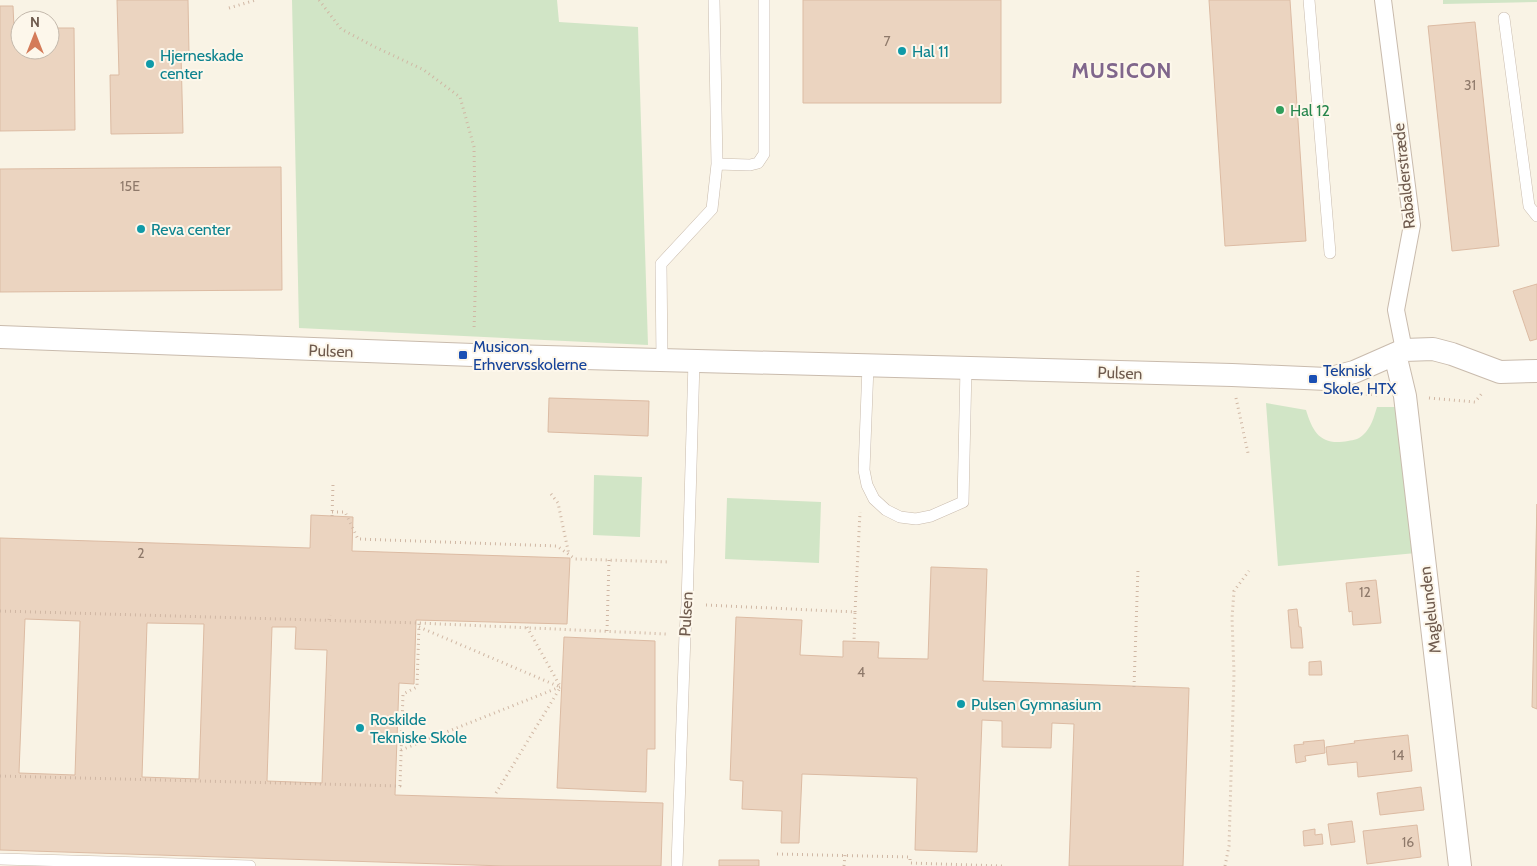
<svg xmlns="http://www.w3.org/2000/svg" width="1537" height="866" font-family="Cabin,sans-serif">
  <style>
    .green { fill: #d1e5c6 }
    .building { fill: #ebd4c0; stroke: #dcbba3; fill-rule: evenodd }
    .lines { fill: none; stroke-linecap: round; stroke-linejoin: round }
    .service-casing { stroke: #c9bbad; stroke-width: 12 }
    .pedestrian-casing { stroke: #c9bbad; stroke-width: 18 }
    .minor-casing { stroke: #c9bbad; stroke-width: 24 }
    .path { stroke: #d0b7a4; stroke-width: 3; stroke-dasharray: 1 4; stroke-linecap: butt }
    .service { stroke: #fff; stroke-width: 11 }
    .pedestrian { stroke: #fff; stroke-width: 16 }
    .minor { stroke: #fff; stroke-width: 22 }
    .culture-dot { fill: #0f9aa8; stroke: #fdf7eb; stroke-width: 2 }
    .leisure-dot { fill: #2e9e5b; stroke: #fdf7eb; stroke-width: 2 }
    .transit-dot { fill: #1a4fb4; stroke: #fdf7eb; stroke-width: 2 }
    .labels { text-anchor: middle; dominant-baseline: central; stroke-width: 4; stroke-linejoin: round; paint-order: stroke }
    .number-label { font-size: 14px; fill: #8e796a }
    .culture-label { font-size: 16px; fill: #0d838f; stroke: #fdf7eb; text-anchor: start }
    .leisure-label { font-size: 16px; fill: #27864d; stroke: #fdf7eb; text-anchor: start }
    .street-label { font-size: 16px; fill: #6f5b4e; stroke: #fdf7eb }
    .transit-label { font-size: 16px; fill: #164399; stroke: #fdf7eb; text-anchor: start }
    .district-label { font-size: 21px; font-weight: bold; letter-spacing: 1px; fill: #80668c; stroke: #fdf7eb }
  </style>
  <rect width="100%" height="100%" fill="#f9f3e5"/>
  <path class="green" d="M292 0H557L559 22 638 27 648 345 299 328Z
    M1443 0H1537V2L1443 4Z
    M1266 403 1306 410C1313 433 1321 446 1348 441 1354 440 1359 439 1363 435 1371 428 1374 417 1377 407H1395L1416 553 1278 566Z
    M594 475 642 477 640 537 593 535Z
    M727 498 821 502 819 563 725 559Z"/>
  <path class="building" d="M117 0H188L189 54H181L183 133 111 134 110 75H119Z
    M803 0H1001V103H803Z
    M1209 0H1290L1306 241 1225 246Z
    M0 6H13L14 28H20V50H50V28H74L75 130 0 131Z
    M1475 22 1499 246 1452 251 1428 26Z
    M281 167 282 290 0 292V169Z
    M1537 284V339L1530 341 1513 291Z
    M549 398 649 401 648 436 548 432Z
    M1537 504V709L1532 707Z
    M311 515 353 517 352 551 570 558 567 624 416 620 414 684 399 683 395 795 663 803 661 866H505L0 850V538L310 548ZM25 619 80 621 75 775 19 773ZM147 623 204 624 199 779 142 777ZM272 627H296L295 649 327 650 322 783 267 781Z
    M931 567 987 569 983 681 1189 688 1183 866H1069L1074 724 1052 723 1051 748 1002 747V721L982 720 977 852 915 850 917 778 802 774 799 843H781L782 811 742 809 743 781 730 780 736 617 802 620 800 655 843 657V641L879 642 878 658 928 659Z
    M1376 580 1381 623 1353 625 1352 611 1349 612 1346 583Z
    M1297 609 1299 627H1301L1303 648H1291L1288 610Z
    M564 637 655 641V749H647L646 792 557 788Z
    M1321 661 1322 675H1309V662Z
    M1408 735 1412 771 1358 777 1357 762 1328 765 1326 747 1355 743 1354 741Z
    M1324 740 1325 753 1305 756 1306 761 1296 763 1294 745 1304 744 1303 742Z
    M1421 787 1424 810 1380 815 1377 793Z
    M1352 821 1355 842 1331 845 1328 824Z
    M1417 825 1421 857 1367 864 1363 831Z
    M1315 829V835L1322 834 1323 844 1304 846 1303 831Z
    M719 860H759V866H719Z"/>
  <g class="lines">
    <g class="service-casing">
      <path id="service" d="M1309 0 1330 253
        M1504 18 1529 206 1537 216
        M717 164 750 165 758 163 764 154V0
        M662 361 661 264 712 209 717 164 714 0
        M868 366 864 470 867 485 874 499 886 510 900 517 916 519 931 516 963 502 966 368
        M0 859 250 866
        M677 866 685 634 687 605 694 361"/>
    </g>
    <g class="pedestrian-casing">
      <path id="pedestrian" d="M1383 0 1412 225 1396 310 1404 350"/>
    </g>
    <g class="minor-casing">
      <path id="minor" d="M0 337 473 355 1232 375 1327 379 1354 372 1404 350 1433 349 1452 354 1500 372 1537 371
        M1395 354 1405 396 1460 866"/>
    </g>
    <path class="path" d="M319 0 341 29 375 47 424 70 460 97 474 147 476 266 474 330
      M229 8 256 0
      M1366 394 1380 395
      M1236 398 1248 453
      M1429 398 1475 402 1483 392
      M551 494 558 503 569 555
      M332 512H345L358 539 557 546 575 559 670 562
      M332 516 333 484
      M706 605 855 612 854 641
      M0 611 419 623 667 634
      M855 612 860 512
      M329 620 330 615
      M419 627 560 687
      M527 627 560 686
      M607 631 609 560
      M1134 687 1138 569
      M401 750 560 687
      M0 776 400 786 403 694 417 687 419 623
      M496 793 560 688
      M777 854 910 857V863L1002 866
      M844 866 845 855
      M1225 866 1229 846 1234 673 1232 618 1234 591 1249 571"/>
    <use href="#service" class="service"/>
    <use href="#pedestrian" class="pedestrian"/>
    <use href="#minor" class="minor"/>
  </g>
  <g class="culture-dot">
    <circle cx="902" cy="51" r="5"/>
    <circle cx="150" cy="64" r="5"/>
    <circle cx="141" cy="229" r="5"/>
    <circle cx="961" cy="704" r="5"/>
    <circle cx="360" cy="728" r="5"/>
  </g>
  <circle class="leisure-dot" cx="1280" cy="110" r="5"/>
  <g class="transit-dot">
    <rect x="458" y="350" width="10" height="10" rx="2.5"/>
    <rect x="1308" y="374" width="10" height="10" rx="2.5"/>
  </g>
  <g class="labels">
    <g class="number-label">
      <text x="887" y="41">7</text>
      <text x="1470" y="85">31</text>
      <text x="130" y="186">15E</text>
      <text x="141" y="553">2</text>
      <text x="1365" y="592">12</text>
      <text x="861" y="672">4</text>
      <text x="1398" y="755">14</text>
      <text x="1408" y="842">16</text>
    </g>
    <g class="culture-label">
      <text x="912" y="51">Hal 11</text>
      <text x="160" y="55">Hjerneskade<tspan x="160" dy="18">center</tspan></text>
      <text x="151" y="229">Reva center</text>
      <text x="971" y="704">Pulsen Gymnasium</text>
      <text x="370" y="719">Roskilde<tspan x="370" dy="18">Tekniske Skole</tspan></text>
    </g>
    <g class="leisure-label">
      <text x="1290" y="110">Hal 12</text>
    </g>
    <g class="street-label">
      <text transform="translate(1404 176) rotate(-96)">Rabalderstræde</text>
      <text transform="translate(331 351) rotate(2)">Pulsen</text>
      <text transform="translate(1120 373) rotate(2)">Pulsen</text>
      <text transform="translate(1430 610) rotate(-97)">Maglelunden</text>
      <text transform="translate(686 614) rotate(-87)">Pulsen</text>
    </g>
    <g class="transit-label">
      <text x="473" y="346">Musicon,<tspan x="473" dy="18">Erhvervsskolerne</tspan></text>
      <text x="1323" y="370">Teknisk<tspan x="1323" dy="18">Skole, HTX</tspan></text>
    </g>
    <g class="district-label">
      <text x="1122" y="70">MUSICON</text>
    </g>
  </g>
  <g transform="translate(35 35)"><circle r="24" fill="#fdf7eb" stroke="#c4b9ac"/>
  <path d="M0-4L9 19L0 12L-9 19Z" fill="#d47b59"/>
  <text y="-8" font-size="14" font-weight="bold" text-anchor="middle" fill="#6f5b4e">N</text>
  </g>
</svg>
